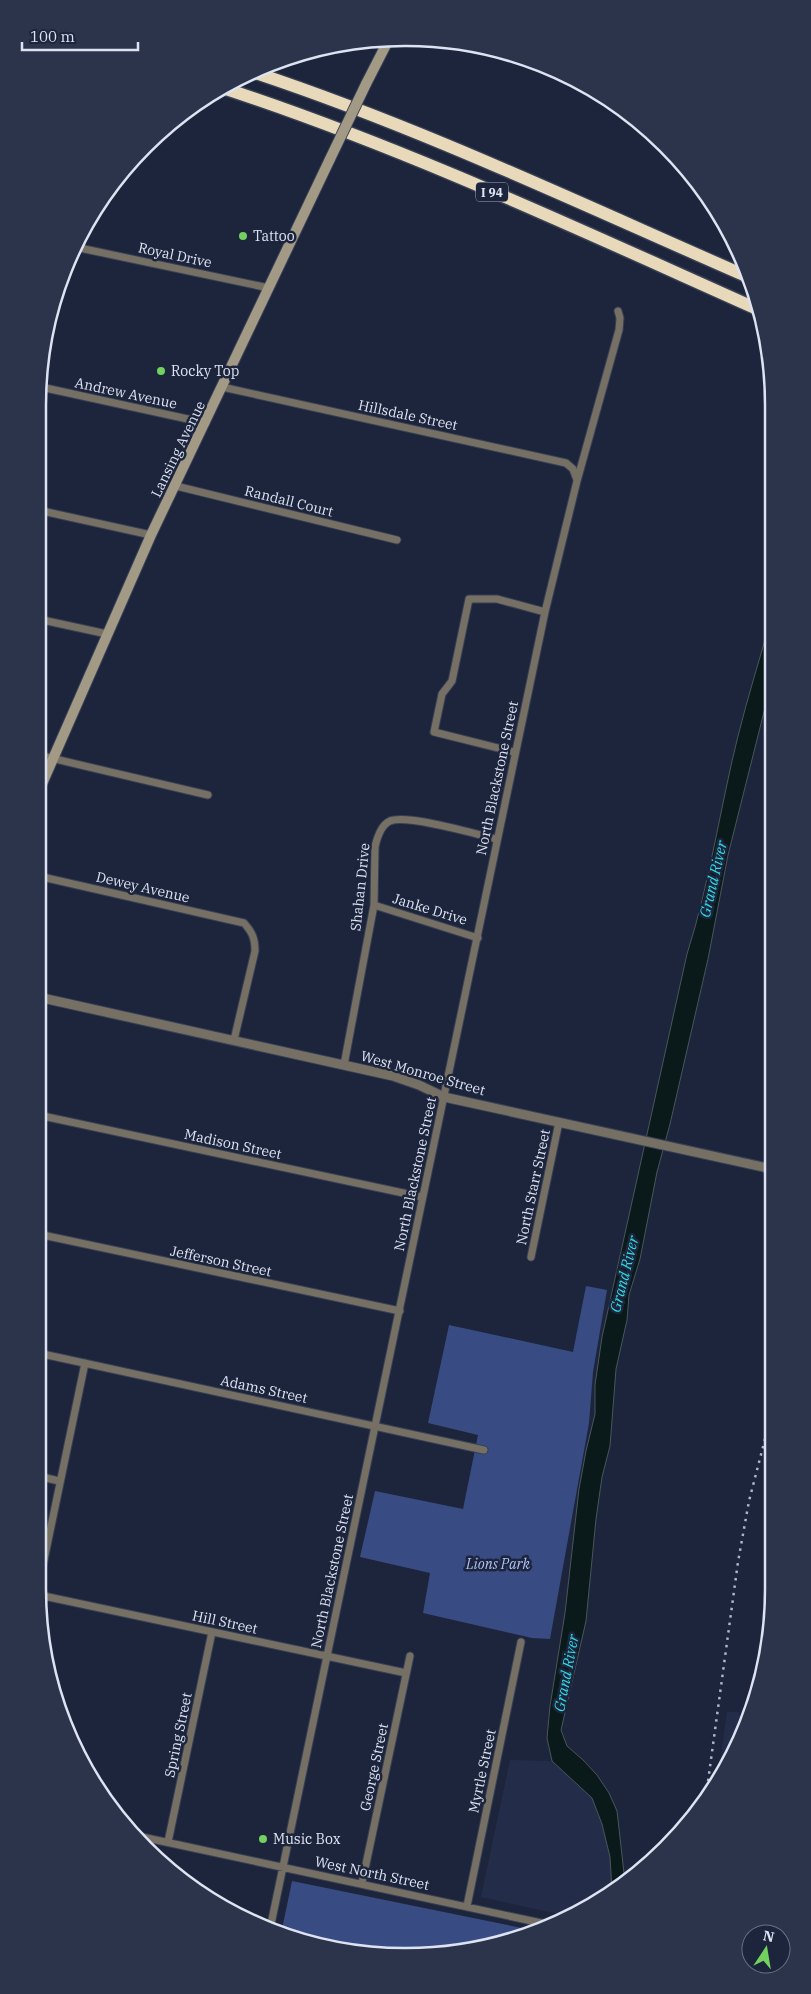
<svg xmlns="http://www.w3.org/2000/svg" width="811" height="1994" font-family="'IBM Plex Serif',serif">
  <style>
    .built { fill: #232d4a }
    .green { fill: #394b83 }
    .water { fill: #0a191a; stroke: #49565b }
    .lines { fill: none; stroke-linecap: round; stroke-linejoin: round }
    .minor-casing { stroke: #384056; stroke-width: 9 }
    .tertiary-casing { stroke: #384056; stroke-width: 11 }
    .secondary-casing { stroke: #384056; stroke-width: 12 }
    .motorway-casing { stroke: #384056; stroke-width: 15 }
    .minor { stroke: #767064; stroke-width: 7 }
    .tertiary { stroke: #767064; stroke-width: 9 }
    .secondary { stroke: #a39a86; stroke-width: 10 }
    .motorway { stroke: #e7d9b9; stroke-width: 12 }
    .rail { stroke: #afb5c7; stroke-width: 2.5; stroke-dasharray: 2.5 5; stroke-linecap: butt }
    .secondary-bridge-casing { stroke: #384056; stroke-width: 12; stroke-linecap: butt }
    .secondary-bridge { stroke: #a39a86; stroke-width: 10 }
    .poi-dot { fill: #72d25d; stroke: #1d253c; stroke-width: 2 }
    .labels { text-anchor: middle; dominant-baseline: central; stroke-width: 5; stroke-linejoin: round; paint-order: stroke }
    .shield { fill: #1d253c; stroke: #a3aabc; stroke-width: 1 }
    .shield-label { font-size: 12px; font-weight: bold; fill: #dde3f3 }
    .poi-label { font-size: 14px; fill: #dde3f3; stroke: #1d253c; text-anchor: start }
    .street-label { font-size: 14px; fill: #dde3f3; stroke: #1d253c }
    .park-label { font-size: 14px; font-style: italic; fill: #afc3f8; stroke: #1d253c }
    .water-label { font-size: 15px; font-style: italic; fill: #2edae4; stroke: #1d253c }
    .rim { fill: none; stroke: #dde3f3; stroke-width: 2.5 }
  </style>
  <rect width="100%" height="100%" fill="#1d253c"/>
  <path class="built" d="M727 1712H738L745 1724 719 1771Z
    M510 1760 552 1761 592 1798 602 1824 610 1857 612 1891 590 1907 567 1916 481 1897Z"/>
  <path class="green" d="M586 1286 607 1290 593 1372 589 1423 550 1639 532 1638 423 1613 430 1573 360 1557 375 1491 463 1509 478 1435 428 1423 449 1325 573 1352Z
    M292 1881 522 1928 523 1932 478 1949 357 1953 281 1934Z"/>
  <path class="water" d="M771 619V684L728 855 708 959 670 1124 657 1172 640 1259 629 1295 627 1320 616 1369 610 1446 602 1477 596 1519 586 1621 561 1730 567 1746 583 1760 597 1775 609 1793 617 1811 625 1882 612 1891 610 1857 602 1824 592 1798 552 1761 547 1738 550 1706 565 1613 579 1489 586 1451 595 1414V1385L602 1337 687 954C710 882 720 808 738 736 748 696 760 658 771 619Z"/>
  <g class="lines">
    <g class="minor-casing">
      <path id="minor" d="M75 247 269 288
        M41 387 206 423
        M222 387 566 463 573 469 577 480
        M176 486 397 540
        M38 510 151 535
        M38 619 107 634
        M514 752 434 732 442 694 452 681 469 599H497L545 612
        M38 755 208 795
        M38 876 244 923C252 932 255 938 255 951L234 1040
        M374 905 478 938
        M344 1065 374 905 375 847C377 838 381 825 390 821 407 814 476 834 496 839
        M38 1115 422 1197
        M38 1234 400 1311
        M531 1257 559 1122
        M38 1353 484 1450
        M38 1476 59 1481
        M38 1589 85 1363
        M39 1595 406 1673
        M133 1835 546 1924
        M168 1842 212 1632
        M362 1883 410 1656
        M467 1906 521 1642
        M270 1929 545 612 577 481 619 330 620 318 618 311"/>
    </g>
    <g class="tertiary-casing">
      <path id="tertiary" d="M38 997 393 1076 419 1085 444 1097 772 1169"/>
    </g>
    <g class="secondary-casing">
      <path id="secondary" d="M366 84 389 39
        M38 793 151 535 330 159"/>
    </g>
    <g class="motorway-casing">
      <path id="motorway" d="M253 72C422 128 583 205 746 276
        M223 88C406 148 580 230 755 308"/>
    </g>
    <use href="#minor" class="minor"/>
    <use href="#tertiary" class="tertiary"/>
    <use href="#secondary" class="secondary"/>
    <use href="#motorway" class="motorway"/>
    <path class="rail" d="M706 1796 738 1562 749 1501 773 1408"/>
    <g class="secondary-bridge-casing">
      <path id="secondary-bridge" d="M330 159 366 84"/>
    </g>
    <use href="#secondary-bridge" class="secondary-bridge"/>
  </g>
  <g class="poi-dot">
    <circle cx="243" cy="236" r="5"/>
    <circle cx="161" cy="371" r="5"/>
    <circle cx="263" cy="1839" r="5"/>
  </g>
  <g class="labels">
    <rect class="shield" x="476" y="182.5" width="32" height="19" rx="4"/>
    <g class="shield-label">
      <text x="492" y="192">I 94</text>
    </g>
    <g class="poi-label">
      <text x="253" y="236">Tattoo</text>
      <text x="171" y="371">Rocky Top</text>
      <text x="273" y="1839">Music Box</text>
    </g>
    <g class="street-label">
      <text transform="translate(175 255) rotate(12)">Royal Drive</text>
      <text transform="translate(126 393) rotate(12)">Andrew Avenue</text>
      <text transform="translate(408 415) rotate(12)">Hillsdale Street</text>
      <text transform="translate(178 449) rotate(-64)">Lansing Avenue</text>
      <text transform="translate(289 501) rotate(14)">Randall Court</text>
      <text transform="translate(497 778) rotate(-78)">North Blackstone Street</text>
      <text transform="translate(143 887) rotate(13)">Dewey Avenue</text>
      <text transform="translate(360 887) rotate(-84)">Shahan Drive</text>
      <text transform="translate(430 909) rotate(17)">Janke Drive</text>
      <text transform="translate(423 1073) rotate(16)">West Monroe Street</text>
      <text transform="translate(233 1144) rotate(12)">Madison Street</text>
      <text transform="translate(415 1174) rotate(-78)">North Blackstone Street</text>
      <text transform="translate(533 1187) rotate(-78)">North Starr Street</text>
      <text transform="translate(221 1261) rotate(12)">Jefferson Street</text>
      <text transform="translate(264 1389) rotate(12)">Adams Street</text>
      <text transform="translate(332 1571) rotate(-78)">North Blackstone Street</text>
      <text transform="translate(225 1622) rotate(12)">Hill Street</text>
      <text transform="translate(178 1735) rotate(-78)">Spring Street</text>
      <text transform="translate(374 1767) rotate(-78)">George Street</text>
      <text transform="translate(482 1771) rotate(-78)">Myrtle Street</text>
      <text transform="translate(372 1873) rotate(12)">West North Street</text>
    </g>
    <g class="park-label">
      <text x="498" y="1564">Lions Park</text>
    </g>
    <g class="water-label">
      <text transform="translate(713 879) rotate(-77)">Grand River</text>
      <text transform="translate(624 1274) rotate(-76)">Grand River</text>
      <text transform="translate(566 1673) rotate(-79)">Grand River</text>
    </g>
  </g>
  <path d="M0 0H811V1994H0ZM405 46H406A359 359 0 0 1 765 405V1589A359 359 0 0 1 406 1948H405A359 359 0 0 1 46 1589V405A359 359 0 0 1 405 46Z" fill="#2c344b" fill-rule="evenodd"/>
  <path class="rim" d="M405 46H406A359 359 0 0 1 765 405V1589A359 359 0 0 1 406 1948H405A359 359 0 0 1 46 1589V405A359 359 0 0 1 405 46Z"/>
  <g transform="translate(766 1949) rotate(12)"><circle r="24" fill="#1d253c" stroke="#6a7185"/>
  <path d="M0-4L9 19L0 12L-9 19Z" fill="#72d25d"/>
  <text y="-8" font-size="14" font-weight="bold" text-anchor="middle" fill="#dde3f3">N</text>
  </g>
  <path d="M22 42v8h116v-8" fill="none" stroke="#dde3f3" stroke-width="2.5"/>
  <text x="30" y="42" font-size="15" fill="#dde3f3" stroke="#1d253c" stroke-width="4" paint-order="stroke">100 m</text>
</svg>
